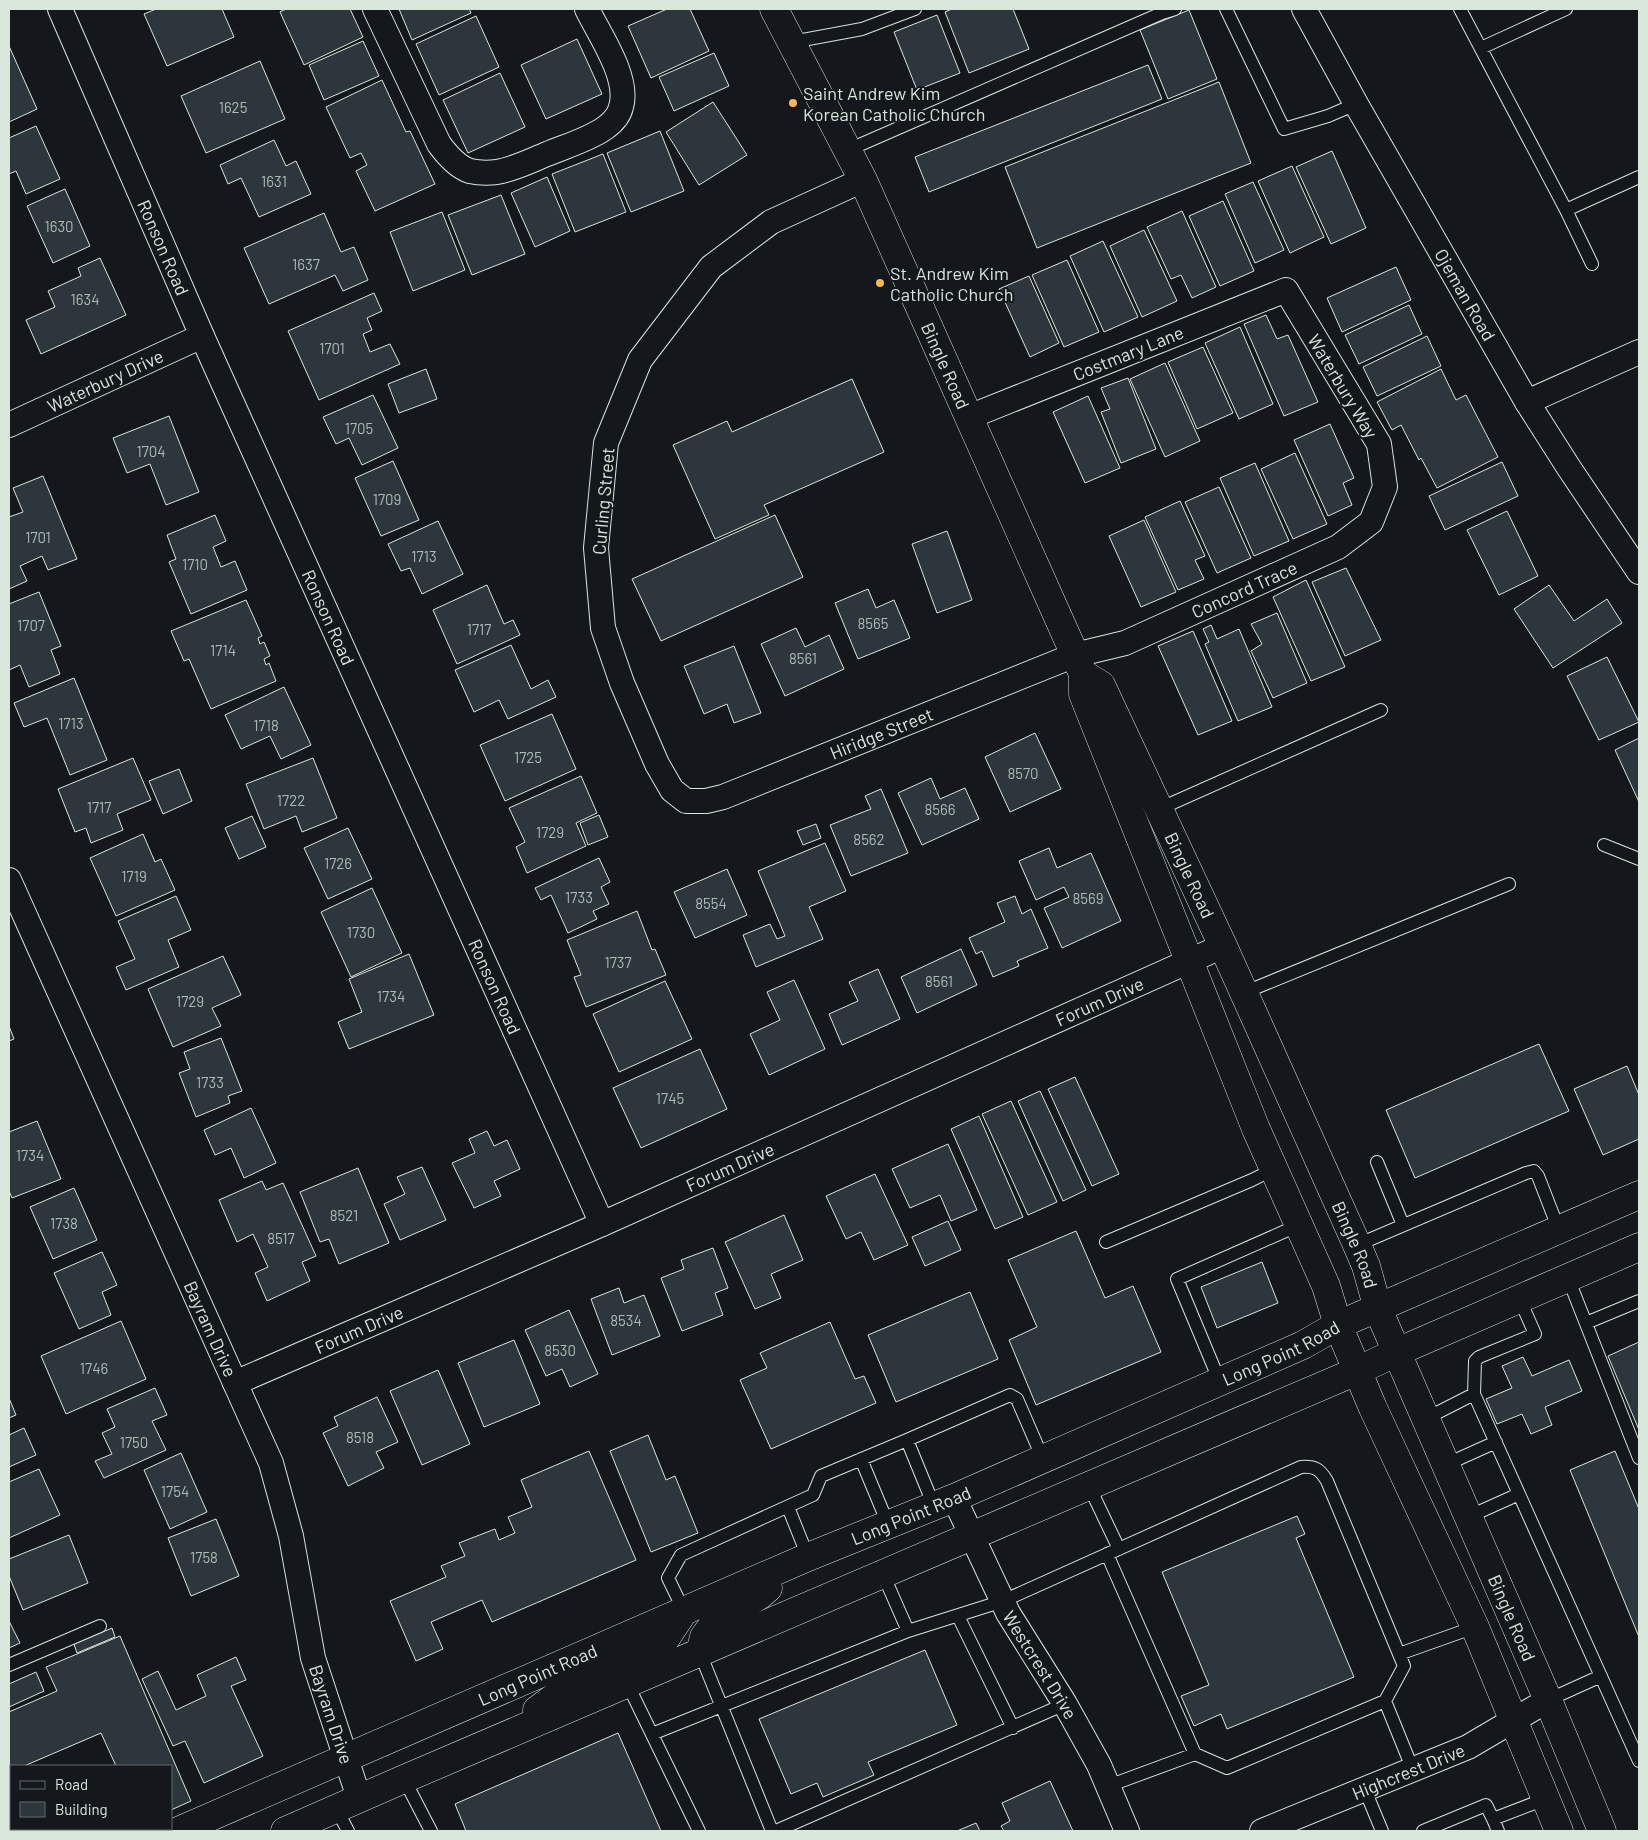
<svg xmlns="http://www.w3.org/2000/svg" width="1648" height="1840" font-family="Barlow,sans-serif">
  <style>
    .building { fill: #2c363c; stroke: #d8e6dc }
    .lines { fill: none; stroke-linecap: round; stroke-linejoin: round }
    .service-casing { stroke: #d8e6dc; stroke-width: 14 }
    .minor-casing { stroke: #d8e6dc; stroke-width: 26 }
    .secondary-casing { stroke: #d8e6dc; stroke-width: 29 }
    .primary-casing { stroke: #d8e6dc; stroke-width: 29 }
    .service { stroke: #14181c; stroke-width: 12 }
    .minor { stroke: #14181c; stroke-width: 24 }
    .secondary { stroke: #14181c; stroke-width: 28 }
    .primary { stroke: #14181c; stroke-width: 28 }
    .poi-dot { fill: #ffb74d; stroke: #14181c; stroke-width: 2 }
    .labels { text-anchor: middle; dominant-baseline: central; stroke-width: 4; stroke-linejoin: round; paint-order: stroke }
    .number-label { font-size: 15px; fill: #adbab4 }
    .poi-label { font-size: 18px; fill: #d8e6dc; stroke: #14181c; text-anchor: start }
    .street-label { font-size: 18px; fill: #d8e6dc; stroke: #14181c }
  </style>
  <rect width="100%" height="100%" fill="#14181c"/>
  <path class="building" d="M156 9H222L234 37 167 66 144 14Z
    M286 9H350L363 37 304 65 280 12Z
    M399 9H469L471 13 412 40Z
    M667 9H690L709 51 651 78 628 26Z
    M952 9H1013L1029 49 969 73 945 12Z
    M1189 10 1217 79 1168 99 1140 30Z
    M937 15 960 73 917 90 894 32Z
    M476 16 499 67 439 95 416 44Z
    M577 39 602 94 546 119 521 65Z
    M363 41 379 76 324 100 309 65Z
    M9 46 37 109 9 122Z
    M714 53 729 86 674 111 659 77Z
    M260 61 285 119 206 153 181 96Z
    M1148 65 1162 99 929 192 915 157Z
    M500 73 525 127 468 153 443 100Z
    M382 80 406 132 410 131 435 184 375 211 356 171 367 165 361 153 350 158 326 107Z
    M1219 82 1251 163 1037 248 1005 167Z
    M713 102 747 155 699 185 666 132Z
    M36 126 60 179 26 194 16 171 9 174V138Z
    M660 131 684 191 631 212 607 153Z
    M274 140 286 166 296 161 311 194 259 217 241 178 228 184 220 165Z
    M1332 151 1366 228 1331 244 1296 167Z
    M603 154 626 212 575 232 552 174Z
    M1292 166 1324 237 1290 253 1258 181Z
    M547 177 570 231 535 247 511 193Z
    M1253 182 1284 250 1255 263 1225 194Z
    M65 189 90 246 53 263 27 206Z
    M501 195 525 254 472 275 448 215Z
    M1223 201 1254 271 1220 286 1189 216Z
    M1182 211 1216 287 1192 298 1181 275 1171 279 1147 227Z
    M442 212 465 270 413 291 390 232Z
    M324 213 341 252 354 247 368 280 343 291 335 275 269 304 244 248Z
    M1144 230 1177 301 1142 317 1110 246Z
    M1103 241 1138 317 1104 332 1070 256Z
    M100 258 126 315 41 354 26 320 55 307 48 291 81 276 78 268Z
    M1067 260 1099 332 1064 347 1032 275Z
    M1396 267 1411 300 1342 332 1327 298Z
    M1029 276 1059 343 1030 357 999 289Z
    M374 293 382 311 367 318 372 330 363 334 370 352 390 344 400 364 319 400 288 331Z
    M1409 305 1422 334 1359 364 1345 335Z
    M1266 315 1277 339 1288 335 1318 402 1284 416 1244 324Z
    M1240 327 1273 404 1239 419 1205 343Z
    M1427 336 1441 366 1377 396 1363 367Z
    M1203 347 1233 413 1197 429 1168 362Z
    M1165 363 1200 441 1165 457 1130 379Z
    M426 369 437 399 399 413 388 384Z
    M1441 369 1456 400 1466 395 1498 457 1437 488 1421 458 1419 460 1401 425 1392 430 1377 402Z
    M1128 378 1156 449 1121 463 1101 412 1110 409 1101 388Z
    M852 379 884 452 764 505 769 515 715 539 673 445 727 421 732 432Z
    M373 395 398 448 362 465 349 438 336 444 323 417Z
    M1088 396 1120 468 1085 483 1053 412Z
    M169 416 199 492 166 505 150 464 127 473 113 438Z
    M1330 424 1354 478 1343 483 1352 505 1328 516 1294 440Z
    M1295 453 1327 524 1293 539 1261 469Z
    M393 461 419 520 381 536 355 478Z
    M1502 462 1518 496 1445 530 1429 496Z
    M1255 463 1289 541 1254 556 1220 478Z
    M43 476 77 559 48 570 42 556 20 566 27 581 9 589V517L23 512 13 488Z
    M1219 487 1251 558 1217 573 1185 502Z
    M1180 501 1205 556 1195 560 1204 579 1178 590 1145 517Z
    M1507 511 1538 576 1499 595 1467 530Z
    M215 515 226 541 213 547 221 567 235 561 247 590 191 614 169 562 176 559 167 535Z
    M775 515 803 577 661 641 632 579Z
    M1144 520 1176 592 1141 607 1109 536Z
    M438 521 463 574 422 594 410 568 401 571 388 544Z
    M947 531 972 600 937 613 912 544Z
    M1346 568 1381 640 1345 656 1312 582Z
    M1306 580 1345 667 1311 681 1273 597Z
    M487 585 504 624 513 620 520 635 457 664 433 610Z
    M1549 585 1574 621 1607 599 1622 623 1553 668 1514 609Z
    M868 589 876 608 894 600 910 638 858 659 835 603Z
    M39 592 61 646 51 650 60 674 29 687 20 665 9 670V604Z
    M246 600 262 636 258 638 260 644 264 642 270 656 264 659 266 665 269 663 276 681 211 709 189 659 184 661 171 631Z
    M1277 613 1307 683 1273 698 1251 651 1262 644 1251 624Z
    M1211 625 1217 639 1239 629 1272 707 1238 721 1205 644 1209 642 1203 629Z
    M796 628 805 647 829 635 844 669 785 696 761 644Z
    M1193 631 1232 721 1198 735 1158 646Z
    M511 645 531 689 548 680 556 697 508 719 499 700 474 712 455 670Z
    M734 646 761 713 734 723 727 704 704 714 684 666Z
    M1607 657 1639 722 1599 740 1567 676Z
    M74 678 107 760 70 775 47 718 24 727 14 703Z
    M284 687 311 745 281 759 270 736 241 749 225 715Z
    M552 714 576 769 505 801 480 745Z
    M1035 733 1061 789 1010 812 985 757Z
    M1639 738V802L1615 750Z
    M133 758 151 800 117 814 123 830 91 843 86 828 75 832 58 789Z
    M313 758 337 818 302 832 296 816 264 829 246 784Z
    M179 769 192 801 163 814 149 781Z
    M581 776 597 813 576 823 586 846 527 873 516 847 525 842 509 808Z
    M931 778 940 799 965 788 979 819 922 845 898 793Z
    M881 789 908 853 851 876 830 825 871 809 865 796Z
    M599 815 608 837 588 845 580 823Z
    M252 816 266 847 239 859 225 828Z
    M816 824 821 838 803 845 797 831Z
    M348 828 372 879 328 899 304 848Z
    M143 834 155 862 161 859 175 890 116 916 90 858Z
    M825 843 846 891 809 907 823 939 756 967 743 935 770 924 777 939 785 936 758 871Z
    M1049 848 1057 868 1091 853 1121 921 1062 948 1044 908 1069 897 1064 887 1036 900 1019 861Z
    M599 858 610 882 601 887 609 904 593 911 597 919 568 933 551 895 541 900 535 888Z
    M727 869 747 915 695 938 674 892Z
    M372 888 402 953 351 977 321 912Z
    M176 896 191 930 168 940 179 967 126 990 116 967 135 959 118 921Z
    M1015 896 1022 914 1031 909 1048 948 1017 961 1019 966 993 977 982 951 976 954 969 938 1005 922 997 903Z
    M637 911 652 950 655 949 666 975 586 1007 574 977 581 975 567 940Z
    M961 949 977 985 917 1013 901 977Z
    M409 954 434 1015 349 1049 338 1022 362 1012 349 979Z
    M223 956 241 995 212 1008 221 1026 173 1047 148 989Z
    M878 969 900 1019 842 1045 829 1014 858 1001 849 982Z
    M794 980 825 1049 769 1075 750 1034 780 1020 767 992Z
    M665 981 692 1039 619 1072 593 1014Z
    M9 1026 14 1039 9 1041Z
    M221 1038 242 1091 228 1096 230 1103 196 1117 179 1073 190 1069 184 1052Z
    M1539 1044 1569 1111 1415 1178 1386 1110Z
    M700 1049 727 1109 641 1148 613 1088Z
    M1627 1066 1639 1095V1139L1603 1155 1574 1089Z
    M1075 1077 1119 1174 1092 1186 1048 1089Z
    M1040 1091 1086 1190 1063 1201 1018 1101Z
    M1011 1101 1057 1202 1028 1215 982 1114Z
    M251 1108 276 1163 244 1178 231 1148 215 1155 204 1130Z
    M979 1116 1023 1217 995 1229 951 1129Z
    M37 1121 61 1179 12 1198 9 1191V1132Z
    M487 1131 494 1146 507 1140 520 1169 494 1181 501 1196 474 1208 452 1163 475 1153 469 1139Z
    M948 1144 977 1210 951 1221 940 1195 910 1208 892 1169Z
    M422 1167 446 1220 400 1240 384 1204 405 1194 397 1177Z
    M358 1168 389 1243 339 1264 329 1239 320 1242 300 1192Z
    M875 1174 908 1245 874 1260 861 1232 846 1239 826 1196Z
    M262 1181 266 1190 283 1183 316 1256 302 1262 310 1281 267 1301 255 1273 268 1267 253 1234 237 1242 219 1200Z
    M74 1188 97 1240 53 1259 30 1207Z
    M784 1215 803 1260 771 1274 781 1298 755 1309 725 1242Z
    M948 1221 961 1250 925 1266 912 1237Z
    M1076 1231 1105 1298 1133 1286 1161 1352 1036 1405 1009 1340 1037 1327 1008 1260Z
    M713 1248 728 1288 715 1293 723 1315 682 1331 661 1278 684 1269 681 1260Z
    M102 1252 117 1285 102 1292 111 1315 79 1329 54 1273Z
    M1262 1262 1278 1303 1217 1328 1201 1287Z
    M619 1288 624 1303 644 1295 660 1336 612 1355 591 1299Z
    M970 1292 998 1359 896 1402 868 1335Z
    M569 1310 598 1374 570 1387 562 1369 546 1376 525 1330Z
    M121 1321 146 1379 66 1414 41 1356Z
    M830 1322 855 1379 864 1376 876 1403 771 1449 740 1380 767 1368 760 1353Z
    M514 1340 540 1404 484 1427 458 1363Z
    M1639 1342V1430L1608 1356Z
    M1523 1357 1532 1376 1569 1360 1582 1391 1545 1407 1552 1425 1531 1434 1522 1414 1497 1424 1486 1399 1512 1388 1502 1366Z
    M438 1370 470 1444 422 1465 390 1391Z
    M155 1388 167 1415 152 1421 166 1450 104 1478 95 1461 112 1454 102 1433 115 1427 107 1409Z
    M377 1397 398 1442 376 1452 384 1468 348 1486 323 1433 338 1426 334 1417Z
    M9 1398 16 1415 9 1418Z
    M24 1428 36 1455 9 1467V1435Z
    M648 1435 666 1480 675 1476 698 1533 651 1552 610 1451Z
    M589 1451 636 1560 492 1622 482 1600 431 1622 443 1649 416 1661 390 1601 446 1577 441 1566 465 1556 459 1543 495 1529 499 1540 515 1533 508 1517 532 1507 521 1480Z
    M1615 1451 1639 1509V1637L1570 1470Z
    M181 1453 207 1512 170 1529 144 1470Z
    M39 1469 60 1515 9 1538V1482Z
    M1297 1516 1305 1534 1296 1538 1354 1677 1227 1729 1221 1714 1194 1726 1181 1696 1209 1685 1162 1572Z
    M216 1519 239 1576 191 1596 168 1538Z
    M69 1535 88 1583 23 1610 9 1576V1559Z
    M9 1621 20 1643 9 1648Z
    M112 1628 115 1637 77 1653 74 1644Z
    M120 1636 191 1801 171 1810V1766H116L101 1733 24 1766H11V1772L9 1773V1712L57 1691 46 1667Z
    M925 1650 957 1725 868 1762 874 1775 823 1797 817 1783 791 1794 759 1719Z
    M236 1657 246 1680 231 1686 263 1756 204 1783 185 1741 173 1746 142 1679 158 1671 176 1710 206 1696 197 1675Z
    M36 1672 44 1691 9 1707V1684Z
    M618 1733 661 1831H466L455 1804Z
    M1050 1781 1073 1831H1004L1001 1826 1010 1821 1002 1803Z
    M976 1823 980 1831H957Z"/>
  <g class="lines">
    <g class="service-casing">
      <path id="service" d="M1226 9 1284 129 1328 116 1356 104
        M1460 9 1566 210 1639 177
        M792 42 862 29 915 9
        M1481 48 1566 9
        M848 150 1162 13 1175 9
        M1566 210 1592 264
        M1159 809 1381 710
        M1604 845 1639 859
        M1243 993 1509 884
        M1377 1162 1403 1225
        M1106 1242 1252 1180 1274 1169
        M1357 1245 1526 1173 1534 1171 1538 1176 1559 1230
        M1568 1278 1639 1458
        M1520 1300 1535 1334 1479 1357 1475 1361 1474 1394 1639 1761
        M1586 1323 1639 1301
        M1220 1382 1177 1279 1299 1225
        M1425 1419 1474 1394
        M861 1459 888 1524
        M1445 1465 1496 1442
        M1089 1486 1119 1549
        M934 1506 907 1440 1010 1395 1017 1399 1043 1459
        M788 1507 808 1557
        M1468 1517 1519 1494
        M883 1574 908 1631 1003 1601 1301 1467C1315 1466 1320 1469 1327 1481L1404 1666 1385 1701 1227 1768 1195 1754 1107 1554
        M684 1611 668 1578 681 1555 813 1495 821 1476 907 1440
        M958 1616 1013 1728
        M700 1653 772 1831
        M1399 1654 1475 1627
        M9 1665 100 1626
        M627 1683 699 1831
        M1548 1700 1601 1676
        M1385 1701 1413 1770
        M652 1734 908 1631
        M404 1779 431 1831
        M1108 1786 1195 1754
        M1365 1790 1382 1831
        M336 1808 348 1831
        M9 1810 11 1809
        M47 1829 48 1831
        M114 1829 116 1831
        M776 1831 1065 1704
        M1423 1831 1486 1805 1493 1819
        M1498 1831 1493 1819 1545 1799"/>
    </g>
    <g class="minor-casing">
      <g id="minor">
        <path id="s1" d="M60 9 202 336 602 1224"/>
        <path d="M375 9 439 144C447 155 457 167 470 171 479 173 488 173 497 172 514 169 530 161 547 154 566 146 588 140 605 128 612 123 619 116 621 107 630 78 599 34 587 9"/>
        <path id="s2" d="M1304 9 1356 104 1527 402 1569 468 1639 572"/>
        <path id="s3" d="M863 180 771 222 711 267 640 360 606 443 596 548 603 628 622 683 657 764 672 790 686 801H706L723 797 1075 655 1125 643 1338 547 1371 522 1385 487 1379 444 1286 290 969 417"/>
        <path d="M1527 402 1639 352"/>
        <path id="s4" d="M9 425 202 336"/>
        <path id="s5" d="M9 880 271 1463 291 1536 313 1658 359 1798"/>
        <path id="s6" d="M235 1383 602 1224 1223 946"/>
        <path id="s7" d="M954 1498 1008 1613 1065 1704 1099 1765 1127 1831"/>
        <path id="s8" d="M1262 1831 1468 1747 1548 1700"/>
      </g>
    </g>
    <g class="secondary-casing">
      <g id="secondary">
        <path d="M700 1653 704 1637 713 1625 760 1595 768 1588"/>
        <path d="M537 1710 578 1680 664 1641 684 1611"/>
        <path id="s9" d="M178 1831 808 1557 954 1498 1303 1345 1338 1325 1639 1195"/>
        <path d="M285 1831 404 1779 1357 1371 1397 1352 1639 1247"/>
      </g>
    </g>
    <g class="primary-casing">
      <g id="primary">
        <path id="s10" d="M774 9 863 180 1075 655 1083 674V694L1256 1129 1326 1286 1338 1325 1373 1408 1475 1627 1559 1831"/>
        <path id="s11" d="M1083 674 1101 685 1223 946 1357 1245 1366 1266 1378 1309 1548 1700 1602 1831"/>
      </g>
    </g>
    <use href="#service" class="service"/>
    <use href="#minor" class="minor"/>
    <use href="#secondary" class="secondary"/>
    <use href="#primary" class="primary"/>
  </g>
  <g class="poi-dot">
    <circle cx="793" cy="103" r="5"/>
    <circle cx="880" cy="283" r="5"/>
  </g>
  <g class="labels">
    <g class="number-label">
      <text x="233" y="107">1625</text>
      <text x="274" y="181">1631</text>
      <text x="59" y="226">1630</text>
      <text x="306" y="264">1637</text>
      <text x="85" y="299">1634</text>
      <text x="332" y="348">1701</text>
      <text x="359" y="428">1705</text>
      <text x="151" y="451">1704</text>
      <text x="387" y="499">1709</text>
      <text x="38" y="537">1701</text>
      <text x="424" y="556">1713</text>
      <text x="195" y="564">1710</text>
      <text x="873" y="623">8565</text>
      <text x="31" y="625">1707</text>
      <text x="479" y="629">1717</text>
      <text x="223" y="650">1714</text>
      <text x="803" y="658">8561</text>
      <text x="71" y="723">1713</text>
      <text x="266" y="725">1718</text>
      <text x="528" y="757">1725</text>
      <text x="1023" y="773">8570</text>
      <text x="291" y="800">1722</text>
      <text x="99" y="807">1717</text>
      <text x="940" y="809">8566</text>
      <text x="550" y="832">1729</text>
      <text x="869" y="839">8562</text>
      <text x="338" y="863">1726</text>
      <text x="134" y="876">1719</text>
      <text x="579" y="897">1733</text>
      <text x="1088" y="898">8569</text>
      <text x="711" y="903">8554</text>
      <text x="361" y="932">1730</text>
      <text x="618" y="962">1737</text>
      <text x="939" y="981">8561</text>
      <text x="391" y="996">1734</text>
      <text x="190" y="1001">1729</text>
      <text x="210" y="1082">1733</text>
      <text x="670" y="1098">1745</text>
      <text x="30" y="1155">1734</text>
      <text x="344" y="1215">8521</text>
      <text x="64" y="1223">1738</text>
      <text x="281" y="1238">8517</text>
      <text x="626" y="1320">8534</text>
      <text x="560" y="1350">8530</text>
      <text x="94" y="1368">1746</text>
      <text x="360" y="1437">8518</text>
      <text x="134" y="1442">1750</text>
      <text x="175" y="1491">1754</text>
      <text x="204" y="1557">1758</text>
    </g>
    <g class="poi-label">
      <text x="803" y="93">Saint Andrew Kim<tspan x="803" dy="21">Korean Catholic Church</tspan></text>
      <text x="890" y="273">St. Andrew Kim<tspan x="890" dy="21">Catholic Church</tspan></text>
    </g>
    <g class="street-label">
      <text stroke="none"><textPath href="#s1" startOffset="260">Ronson Road</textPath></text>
      <text stroke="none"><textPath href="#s2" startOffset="328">Ojeman Road</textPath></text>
      <text transform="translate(1128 353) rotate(-22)">Costmary Lane</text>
      <text stroke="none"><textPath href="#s10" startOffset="396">Bingle Road</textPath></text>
      <text stroke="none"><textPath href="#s4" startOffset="106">Waterbury Drive</textPath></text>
      <text transform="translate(1343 386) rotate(59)">Waterbury Way</text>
      <text transform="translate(603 501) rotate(-85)">Curling Street</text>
      <text stroke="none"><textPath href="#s3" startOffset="1362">Concord Trace</textPath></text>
      <text stroke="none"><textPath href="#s1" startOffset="665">Ronson Road</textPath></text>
      <text stroke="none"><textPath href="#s3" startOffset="971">Hiridge Street</textPath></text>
      <text stroke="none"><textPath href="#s11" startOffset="231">Bingle Road</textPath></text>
      <text stroke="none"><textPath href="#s1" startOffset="1070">Ronson Road</textPath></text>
      <text stroke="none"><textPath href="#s6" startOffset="945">Forum Drive</textPath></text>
      <text stroke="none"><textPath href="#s6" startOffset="540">Forum Drive</textPath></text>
      <text stroke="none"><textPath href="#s11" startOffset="636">Bingle Road</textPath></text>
      <text stroke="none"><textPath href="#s6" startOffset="135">Forum Drive</textPath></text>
      <text stroke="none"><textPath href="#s5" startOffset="492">Bayram Drive</textPath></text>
      <text stroke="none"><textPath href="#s9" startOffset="1202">Long Point Road</textPath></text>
      <text stroke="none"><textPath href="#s9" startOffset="798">Long Point Road</textPath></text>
      <text stroke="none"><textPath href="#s11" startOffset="1041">Bingle Road</textPath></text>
      <text stroke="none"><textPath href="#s7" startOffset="188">Westcrest Drive</textPath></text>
      <text stroke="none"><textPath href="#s9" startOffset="392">Long Point Road</textPath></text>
      <text stroke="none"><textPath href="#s5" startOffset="898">Bayram Drive</textPath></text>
      <text stroke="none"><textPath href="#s8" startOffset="158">Highcrest Drive</textPath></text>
    </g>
  </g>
  <rect width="1648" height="1840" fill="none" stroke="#d8e6dc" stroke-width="20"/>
  <rect x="10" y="1765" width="162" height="65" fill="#14181c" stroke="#626a69"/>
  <rect x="20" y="1781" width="25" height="8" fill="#14181c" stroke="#626a69"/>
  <text x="55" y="1790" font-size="15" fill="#d8e6dc">Road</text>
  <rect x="20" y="1802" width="25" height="15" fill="#2c363c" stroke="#626a69"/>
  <text x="55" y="1815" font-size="15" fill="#d8e6dc">Building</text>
</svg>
